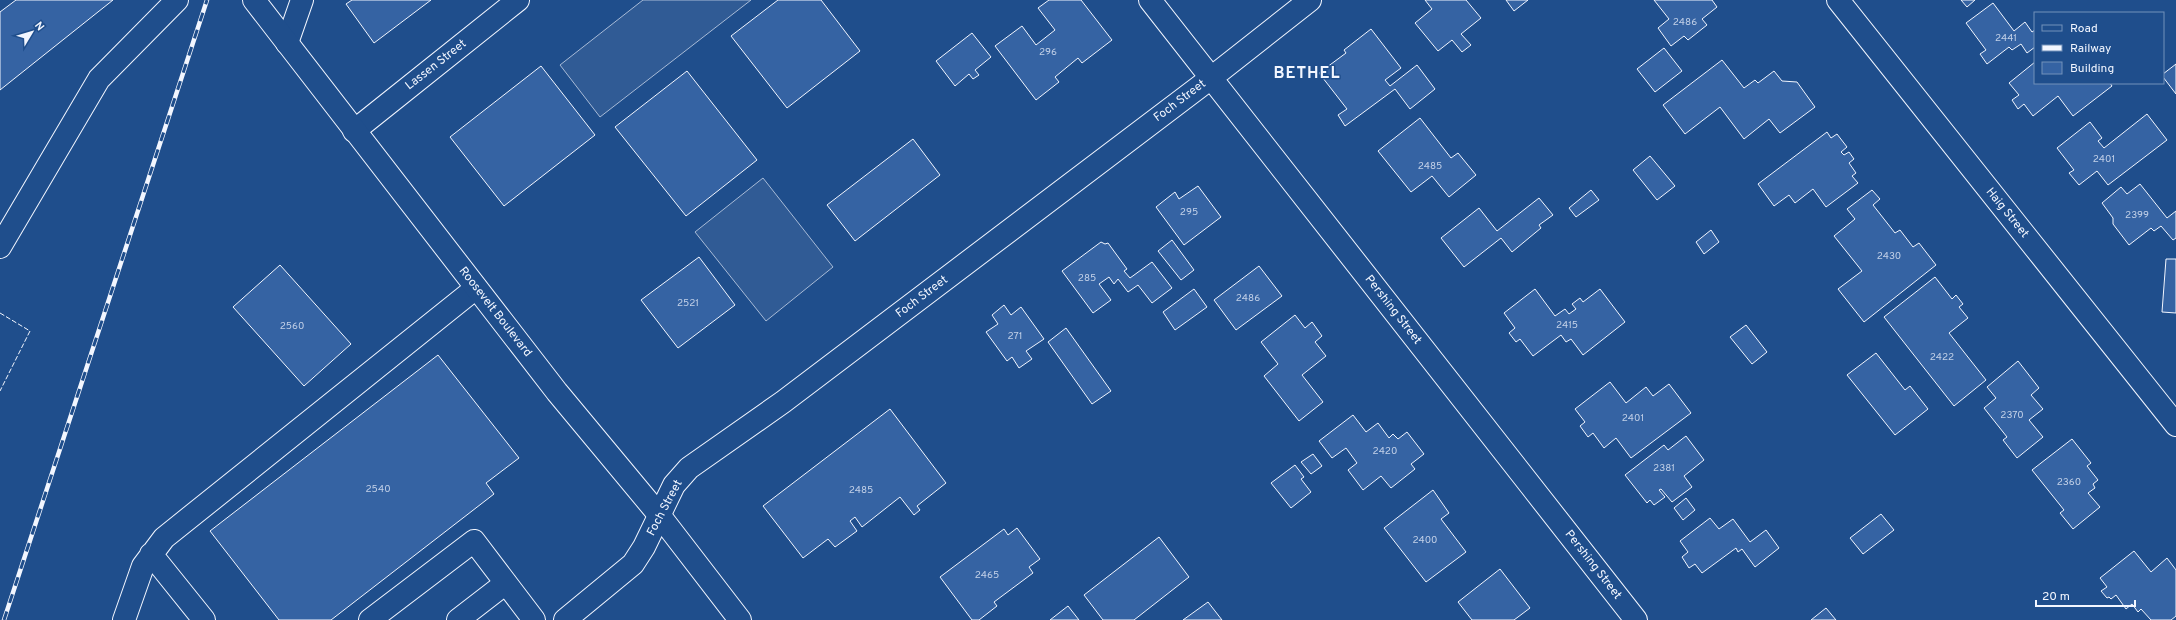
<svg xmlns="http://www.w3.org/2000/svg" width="2176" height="620" font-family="Overpass,sans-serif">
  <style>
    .built { fill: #305b95; stroke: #a8bbd7 }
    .building { fill: #3563a3; stroke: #f2f6ff }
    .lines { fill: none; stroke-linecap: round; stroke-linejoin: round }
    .minor-casing { stroke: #f2f6ff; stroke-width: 24 }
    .major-casing { stroke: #f2f6ff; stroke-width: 24 }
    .minor { stroke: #1f4e8c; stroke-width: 22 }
    .major { stroke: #1f4e8c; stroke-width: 22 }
    .rail-casing { stroke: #f2f6ff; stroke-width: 4.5 }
    .rail { stroke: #1f4e8c; stroke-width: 3; stroke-dasharray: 9; stroke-linecap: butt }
    .fence { stroke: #f2f6ff; stroke-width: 1; stroke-dasharray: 5 2; stroke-linecap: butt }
    .labels { text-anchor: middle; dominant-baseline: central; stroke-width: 3; stroke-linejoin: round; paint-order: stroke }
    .number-label { font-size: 10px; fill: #c3d1e8 }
    .street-label { font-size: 12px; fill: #f2f6ff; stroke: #1f4e8c }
    .district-label { font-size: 16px; font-weight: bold; letter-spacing: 1px; fill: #f2f6ff; stroke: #1f4e8c }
  </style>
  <rect width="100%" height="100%" fill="#1f4e8c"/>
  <path class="built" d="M643 0H751L600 117 560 65Z
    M763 178 833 267 766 321 695 232Z"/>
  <path class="building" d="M16 0H113L0 90V12Z
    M352 0H431L374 43 346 4Z
    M778 0H821L860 51 787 108 731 36Z
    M1049 0H1081L1112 40 1082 63 1078 58 1055 77 1059 82 1036 100 995 46 1022 26 1036 45 1055 30 1038 8Z
    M1425 0H1466L1481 18 1461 34 1471 45 1462 52 1452 40 1438 51 1415 23 1432 9Z
    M1506 0H1528L1514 11Z
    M1654 0H1712L1717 7 1702 19 1707 25 1688 40 1684 36 1671 46 1658 28 1669 19Z
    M1961 0H1975L1967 7Z
    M1993 3 2014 31 2025 22 2032 32 2035 30V47L2027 53 2021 44 2012 50 2009 47 1987 64 1980 54 1986 50 1966 23Z
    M1371 29 1401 68 1385 80 1390 86 1417 65 1435 89 1410 109 1395 89 1345 126 1338 115 1347 109 1319 73 1346 53 1344 50Z
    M972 33 991 57 975 70 979 75 973 79 969 74 955 86 936 61Z
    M1664 48 1682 71 1655 92 1637 69Z
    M1722 60 1744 88 1755 80 1758 83 1774 71 1782 81 1797 82 1815 107 1780 133 1769 119 1744 139 1720 107 1685 134 1663 105Z
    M2035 62V83H2110L2112 86 2073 116 2058 96 2033 116 2024 104 2018 109 2012 100 2019 95 2009 83Z
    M2176 64V94L2163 77V74Z
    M541 66 595 135 504 206 450 137Z
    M687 71 757 160 686 216 615 127Z
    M2147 114 2167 140 2108 185 2097 171 2079 185 2069 173 2074 170 2057 148 2090 122 2102 138 2098 141 2104 148Z
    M1420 118 1451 158 1458 153 1476 175 1449 197 1432 176 1411 192 1378 151Z
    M1827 132 1831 138 1837 134 1847 147 1841 152 1844 155 1849 152 1854 159 1849 163 1856 173 1852 176 1858 183 1826 207 1813 189 1795 203 1789 195 1774 206 1758 184Z
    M913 139 940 175 855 241 827 205Z
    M1650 156 1675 186 1657 200 1633 170Z
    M2140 184 2167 218 2176 211V238L2173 240 2161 226 2154 231 2151 228 2129 245 2113 224V218L2102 203 2121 187 2127 194Z
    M1198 186 1221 217 1184 245 1156 207 1175 192 1179 199Z
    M1591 190 1599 200 1576 217 1569 208Z
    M1872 190 1880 199 1873 205 1895 233 1900 230 1913 247 1919 243 1936 265 1864 322 1838 289 1862 271 1834 236 1855 219 1847 209Z
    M1539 198 1553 215 1539 225 1541 228 1512 252 1501 238 1464 267 1441 238 1479 208 1497 231Z
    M1711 230 1719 242 1704 254 1696 242Z
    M1172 240 1194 270 1181 280 1158 251Z
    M1101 242 1105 244 1108 243 1127 269 1124 271 1130 278 1152 262 1172 288 1152 303 1138 285 1128 292 1118 279 1114 284 1109 277 1099 284 1111 300 1093 313 1062 271Z
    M699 257 735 305 678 348 641 300Z
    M2166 259H2176V313L2162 312Z
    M280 265 351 344 304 386 233 307Z
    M1259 266 1282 296 1236 330 1214 300Z
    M1935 277 1952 299 1956 295 1963 304 1959 307 1968 318 1949 333 1986 380 1954 406 1884 317Z
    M1194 289 1207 307 1175 330 1163 312Z
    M1535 289 1555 316 1565 309 1569 314 1576 309 1572 304 1580 298 1583 302 1600 289 1625 322 1583 355 1571 339 1566 342 1561 335 1533 356 1520 339 1516 342 1509 333 1515 328 1504 313Z
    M1004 305 1011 315 1021 307 1044 339 1026 351 1032 359 1019 368 1012 357 1007 361 986 332 998 324 992 315Z
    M1295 315 1305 328 1312 322 1322 336 1315 342 1326 356 1302 375 1323 402 1299 421 1264 376 1278 364 1261 342Z
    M1746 325 1767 352 1752 364 1730 337Z
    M1066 328 1111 391 1092 404 1048 342Z
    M1876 353 1905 390 1910 386 1928 409 1895 435 1847 375Z
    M438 355 519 458 486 483 494 494 331 620H279L210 531Z
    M2018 361 2039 388 2031 395 2043 409 2029 420 2043 437 2017 458 2003 440 2007 437 1984 408 1996 398 1987 387Z
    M1610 382 1626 403 1646 387 1653 396 1669 384 1691 413 1631 458 1616 438 1604 448 1593 433 1588 437 1580 426 1585 422 1575 409Z
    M890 409 946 483 917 506 920 510 914 515 900 497 862 527 855 517 850 521 857 531 835 547 828 539 803 558 763 506Z
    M1353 415 1366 432 1378 423 1389 438 1393 434 1398 439 1407 432 1424 454 1411 464 1415 469 1391 488 1381 476 1363 490 1348 470 1357 463 1346 448 1332 458 1319 441Z
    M1686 436 1704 460 1684 476 1692 487 1672 502 1661 489 1659 490 1665 497 1654 505 1650 500 1647 503 1625 475 1664 445 1668 450Z
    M2072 439 2091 463 2087 466 2098 480 2093 484 2095 488 2088 493 2100 507 2073 529 2060 513 2064 510 2032 470Z
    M1313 454 1322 466 1311 474 1301 462Z
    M1295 465 1304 477 1301 479 1311 492 1291 508 1271 483Z
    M1433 490 1449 513 1441 519 1466 552 1426 582 1384 528Z
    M1686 498 1695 510 1683 520 1674 508Z
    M1881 514 1894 530 1863 554 1850 538Z
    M1710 518 1719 529 1733 519 1750 542 1766 530 1779 548 1755 567 1742 549 1738 552 1736 548 1702 573 1695 564 1689 568 1682 557 1688 552 1680 541Z
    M1017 528 1040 559 1029 567 1033 573 994 602 997 606 979 620H972L940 577 1004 529 1008 535Z
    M1159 537 1189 577 1134 620H1103L1084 595Z
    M2134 551 2151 572 2167 558 2176 570V616L2171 620H2151L2141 609 2138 612 2132 604 2126 609 2116 595 2111 599 2109 597 2107 598 2101 591 2107 587 2100 578Z
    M1500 569 1530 608 1514 620H1472L1458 602Z
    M1208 602 1222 620H1183Z
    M1068 606 1079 620H1050Z
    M1826 608 1836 620H1811Z"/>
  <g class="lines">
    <g class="minor-casing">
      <path id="minor" d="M1150 0 1636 620
        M1838 0 2176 425
        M287 43 302 0
        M354 131 518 0
        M0 247 99 79 177 0
        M151 554 204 620
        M124 620 143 566 164 538 476 288
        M370 620 474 541 534 620
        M458 620 506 583
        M565 620 633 564 644 547 674 485 689 468 783 402 1211 78 1310 0"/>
    </g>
    <g class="major-casing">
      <path id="major" d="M254 0 557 392 660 516 740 620"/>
    </g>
    <use href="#minor" class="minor"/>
    <use href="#major" class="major"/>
    <g class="rail-casing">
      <path id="rail" d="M4 620 207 0"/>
    </g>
    <use href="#rail" class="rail"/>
    <path class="fence" d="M0 313 30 331 0 391"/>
  </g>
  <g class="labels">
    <g class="number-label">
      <text x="1685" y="22">2486</text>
      <text x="2006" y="38">2441</text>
      <text x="1048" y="52">296</text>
      <text x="2104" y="159">2401</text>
      <text x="1430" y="166">2485</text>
      <text x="1189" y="212">295</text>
      <text x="2137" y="215">2399</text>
      <text x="1889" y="256">2430</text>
      <text x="1087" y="278">285</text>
      <text x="1248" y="298">2486</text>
      <text x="688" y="303">2521</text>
      <text x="1567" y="325">2415</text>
      <text x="292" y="326">2560</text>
      <text x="1015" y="336">271</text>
      <text x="1942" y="357">2422</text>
      <text x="2012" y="415">2370</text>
      <text x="1633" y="418">2401</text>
      <text x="1385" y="451">2420</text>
      <text x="1664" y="468">2381</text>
      <text x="2069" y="482">2360</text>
      <text x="378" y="489">2540</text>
      <text x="861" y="490">2485</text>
      <text x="1425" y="540">2400</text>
      <text x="987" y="575">2465</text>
    </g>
    <g class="street-label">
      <text transform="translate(436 65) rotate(-38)">Lassen Street</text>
      <text transform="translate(1180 101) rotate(-37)">Foch Street</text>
      <text transform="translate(2007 213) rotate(51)">Haig Street</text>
      <text transform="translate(922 297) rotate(-37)">Foch Street</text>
      <text transform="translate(1393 310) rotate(52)">Pershing Street</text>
      <text transform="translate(495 312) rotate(52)">Roosevelt Boulevard</text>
      <text transform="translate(665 508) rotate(-62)">Foch Street</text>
      <text transform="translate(1593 565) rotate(52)">Pershing Street</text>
    </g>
    <g class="district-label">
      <text x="1307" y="74">BETHEL</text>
    </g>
  </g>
  <rect x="2034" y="12" width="130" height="72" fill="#1f4e8c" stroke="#7391ba"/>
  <rect x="2042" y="25" width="20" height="6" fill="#1f4e8c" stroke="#7391ba"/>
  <text x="2070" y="32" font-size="12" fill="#f2f6ff">Road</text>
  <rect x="2042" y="45" width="20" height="6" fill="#f2f6ff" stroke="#7391ba"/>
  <text x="2070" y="52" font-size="12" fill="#f2f6ff">Railway</text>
  <rect x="2042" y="62" width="20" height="12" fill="#3563a3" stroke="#7391ba"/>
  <text x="2070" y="72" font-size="12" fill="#f2f6ff">Building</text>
  <g transform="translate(32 32) rotate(52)" stroke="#1f4e8c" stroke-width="3" paint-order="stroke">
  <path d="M0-3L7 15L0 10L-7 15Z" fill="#f2f6ff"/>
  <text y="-6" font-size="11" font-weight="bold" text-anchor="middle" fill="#f2f6ff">N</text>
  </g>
  <path d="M2036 600v6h99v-6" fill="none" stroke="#f2f6ff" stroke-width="2"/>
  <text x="2042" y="600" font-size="12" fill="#f2f6ff" stroke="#1f4e8c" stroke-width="3" paint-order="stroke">20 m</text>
</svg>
